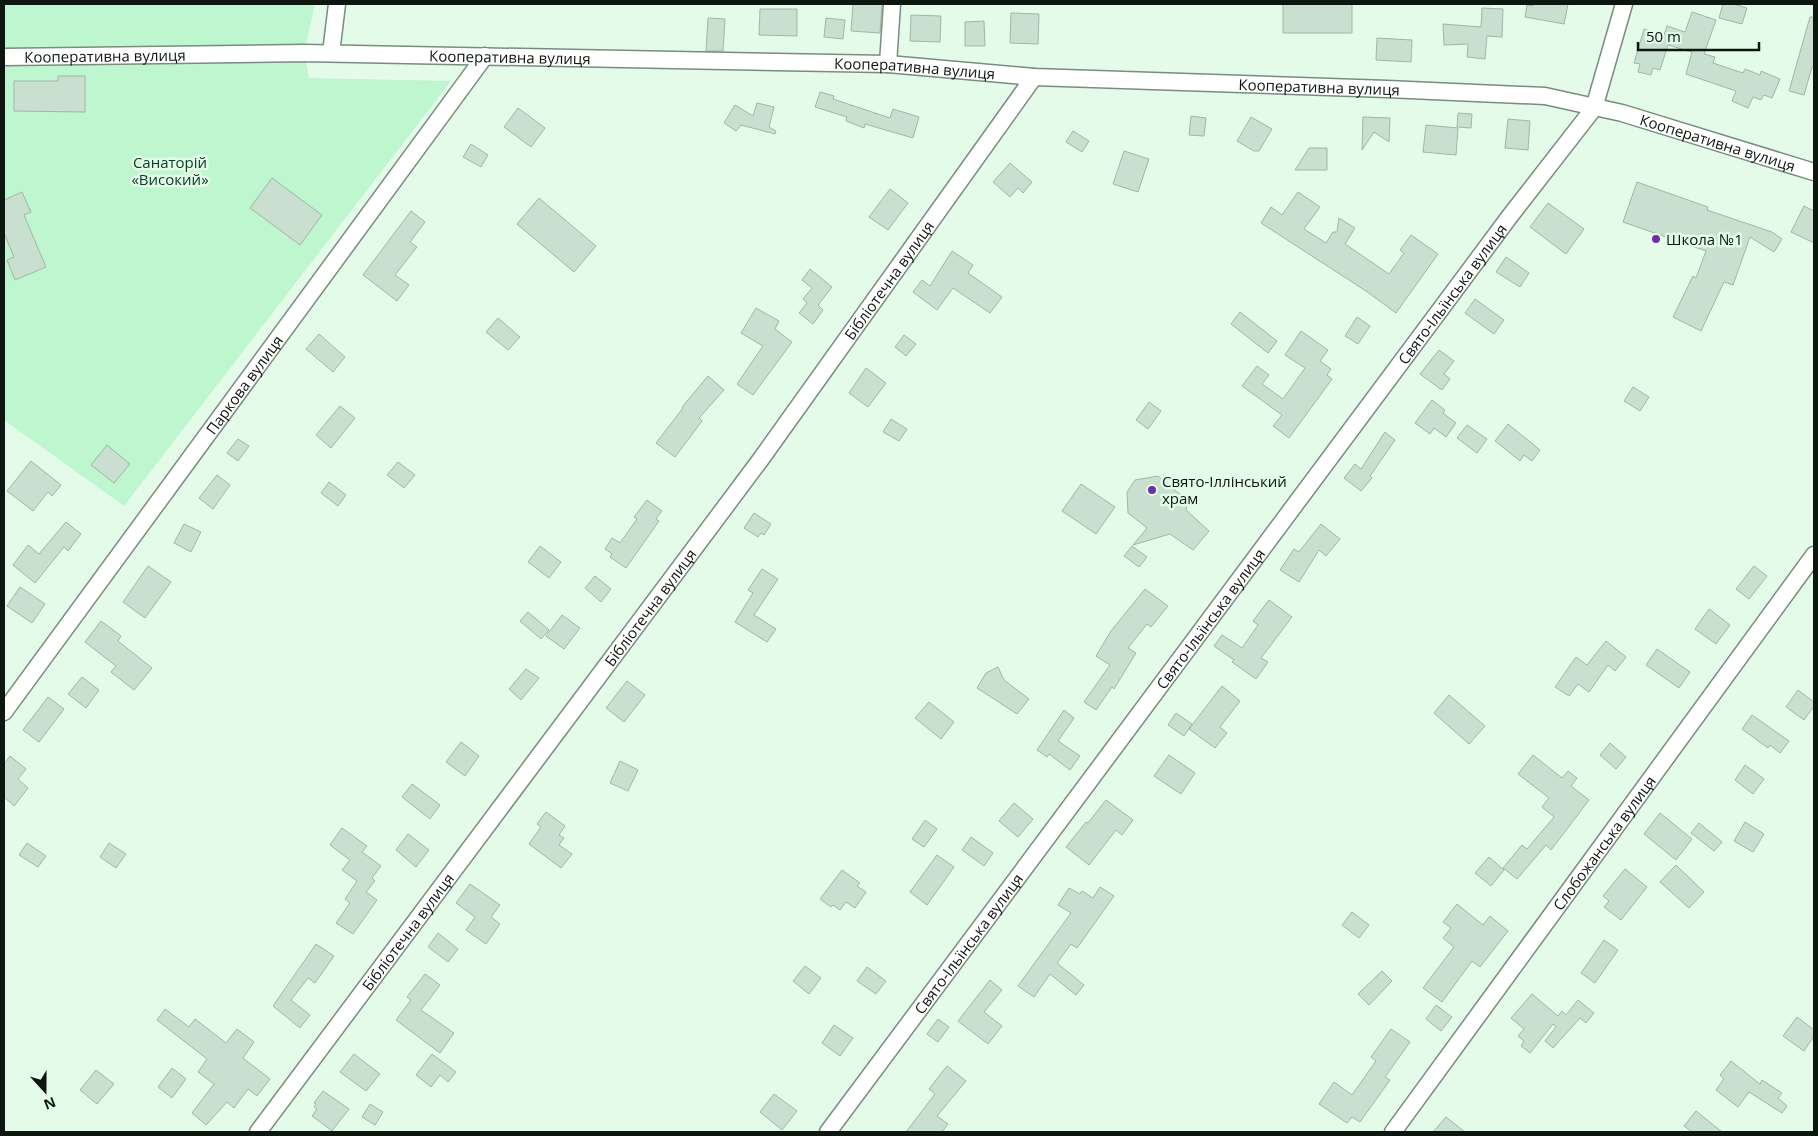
<svg xmlns="http://www.w3.org/2000/svg" width="1818" height="1136" font-family="'Open Sans',sans-serif">
  <style>
    .green { fill: #bef6cf }
    .building { fill: #c9dfcf; stroke: #a0b6a6 }
    .lines { fill: none; stroke-linecap: round; stroke-linejoin: round }
    .minor-casing { stroke: #788d7e; stroke-width: 19 }
    .minor { stroke: #fff; stroke-width: 16 }
    .poi-dot { fill: #6e2fa4; stroke: #e4fbea; stroke-width: 2 }
    .labels { text-anchor: middle; dominant-baseline: central; stroke-width: 5; stroke-linejoin: round; paint-order: stroke }
    .street-label { font-size: 15px; fill: #0e1610; stroke: #e4fbea }
    .park-label { font-size: 15px; fill: #013d1f; stroke: #e4fbea }
    .poi-label { font-size: 15px; fill: #0e1610; stroke: #e4fbea; text-anchor: start }
  </style>
  <rect width="100%" height="100%" fill="#e4fbea"/>
  <path class="green" d="M4 4H315L304 53 309 78 451 81 124 506 4 420Z"/>
  <path class="building" d="M853 4H882L880 33 851 31Z
    M1283 4H1352V33H1283Z
    M1533 4H1568L1564 24 1525 17 1527 5 1533 6Z
    M1723 4H1733L1747 8 1742 24 1719 18Z
    M1482 8 1503 9 1502 37 1487 36 1485 59 1467 57 1468 44 1444 45 1443 24 1481 27Z
    M760 9H797V36L759 35Z
    M1692 12 1716 20 1704 54 1715 57 1713 63 1743 73 1745 69 1760 75 1761 71 1780 79 1772 98 1764 95 1761 100 1753 97 1748 108 1732 101 1736 91 1686 74 1692 52 1668 45 1660 70 1653 68 1651 75 1638 72 1640 64 1634 63 1644 29 1664 35 1667 26 1685 32Z
    M1011 13 1039 14 1038 44 1010 43Z
    M911 15 941 16 940 42 910 41Z
    M1810 17H1814V67H1812L1804 95 1789 91Z
    M708 18 725 19 723 51H706Z
    M826 18 845 20 843 39 824 37Z
    M984 21 985 46H965V22Z
    M1377 38 1412 40 1411 62 1376 60Z
    M58 76H85V112L14 111V81H58Z
    M820 92 834 96 833 99 890 118 893 109 919 117 913 138 865 124 864 128 846 121 847 117 815 107Z
    M757 103 774 107 769 127 776 131 775 134 741 125 736 131 724 123 735 105 753 116Z
    M518 108 545 128 531 147 504 127Z
    M1458 113 1472 114 1471 128 1457 127Z
    M1191 116 1206 118 1204 136 1189 135Z
    M1251 117 1272 129 1259 151H1254L1237 141Z
    M1363 117 1390 118 1389 142 1374 132 1362 150Z
    M1508 119 1530 121 1528 150 1505 148Z
    M1426 125 1458 128 1456 155 1423 152Z
    M1073 131 1089 141 1082 152 1066 142Z
    M471 144 488 155 481 167 463 157Z
    M1309 148H1327V170H1295Z
    M1124 151 1149 159 1138 192 1113 184Z
    M1010 163 1032 182 1023 193 1018 188 1010 197 993 182Z
    M272 178 322 215 300 245 250 208Z
    M1637 182 1708 207 1707 210 1772 232 1782 239 1774 252 1750 237 1733 285 1724 282 1701 331 1673 317 1693 276 1696 278 1706 251 1623 222Z
    M890 189 908 203 888 230 869 217Z
    M22 192 31 212 24 215 46 267 15 280 7 260 14 257 4 233V200Z
    M1298 192 1320 207 1304 229 1326 243 1333 232H1337L1339 218 1355 228 1345 244 1389 274 1404 253 1400 250 1411 235 1438 254 1396 313 1366 291 1261 223 1271 207 1282 215Z
    M539 198 596 246 574 272 517 224Z
    M1548 203 1584 229 1566 254 1530 227Z
    M1804 206 1814 211V243L1791 232Z
    M411 211 425 222 410 242 417 247 395 275 409 285 397 301 363 275Z
    M952 251 973 265 968 273 1002 297 990 313 953 288 937 310 913 292 922 280 930 286Z
    M1506 257 1529 273 1520 287 1496 272Z
    M810 269 832 287 818 305 823 310 813 324 799 313 807 303 803 299 812 288 802 280Z
    M1475 299 1504 320 1494 334 1465 313Z
    M756 308 779 321 775 329 792 342 753 395 737 384 763 346 741 333Z
    M1240 312 1277 341 1268 353 1231 324Z
    M1357 317 1370 326 1358 344 1345 336Z
    M498 318 520 337 508 350 486 332Z
    M1301 331 1328 350 1320 361 1331 369 1327 375 1332 379 1289 438 1273 426 1282 415 1242 386 1257 366 1269 375 1262 384 1283 399 1305 368 1285 355Z
    M319 334 345 357 333 372 306 349Z
    M904 335 916 344 906 356 895 347Z
    M1439 350 1454 361 1444 374 1450 379 1442 390 1420 374Z
    M866 368 886 383 868 407 849 393Z
    M708 376 724 390 699 418 702 421 675 457 656 443 683 408 682 407Z
    M1633 387 1649 397 1640 411 1624 401Z
    M1432 400 1445 410 1443 413 1456 423 1446 437 1434 428 1430 434 1415 423Z
    M1149 402 1161 411 1148 429 1136 420Z
    M340 406 355 418 331 448 316 435Z
    M891 419 907 429 899 441 883 432Z
    M1508 424 1540 450 1532 461 1524 455 1520 461 1495 441Z
    M1467 425 1487 439 1477 453 1457 438Z
    M1385 432 1395 440 1370 476 1372 478 1361 491 1344 478 1355 464 1361 469Z
    M238 439 249 446 238 461 227 453Z
    M107 445 130 464 114 483 91 465Z
    M31 461 61 485 52 496 48 492 33 511 7 491Z
    M398 462 415 475 404 488 387 475Z
    M217 475 230 485 213 509 199 498Z
    M1158 476 1188 501 1186 510 1209 531 1193 550 1170 534 1133 545 1147 528 1128 513 1127 492 1135 480Z
    M329 482 346 495 338 506 321 493Z
    M1081 484 1115 507 1096 534 1062 511Z
    M647 500 662 511 656 519 659 521 626 568 610 557 612 554 605 549 612 538 620 543 637 519 634 517Z
    M754 513 771 524 764 535 761 533 758 537 744 528Z
    M66 522 81 534 68 551 64 547 35 583 13 565 28 545 39 554Z
    M184 524 201 532 191 552 174 543Z
    M1321 524 1340 539 1326 556 1319 550 1299 582 1280 570 1294 549 1299 552Z
    M540 546 561 562 549 578 528 562Z
    M1132 546 1147 557 1139 567 1124 556Z
    M148 566 171 582 145 618 123 602Z
    M1754 566 1767 576 1749 599 1736 589Z
    M762 569 778 579 754 615 776 629 767 642 735 622 753 593 748 590Z
    M595 576 611 589 601 602 585 588Z
    M20 587 45 604 32 623 7 606Z
    M1145 589 1168 606 1151 627 1147 624 1128 648 1136 653 1114 689 1112 687 1096 710 1084 702 1110 665 1096 656 1111 631Z
    M1269 600 1292 617 1261 658 1268 662 1256 679 1232 662 1234 660 1214 646 1222 635 1242 648 1258 625 1253 621Z
    M1709 609 1730 625 1716 644 1695 629Z
    M528 612 549 630 541 639 520 621Z
    M562 615 580 628 564 649 546 636Z
    M101 621 121 636 118 641 152 668 134 690 111 672 116 666 85 642Z
    M1606 641 1626 657 1615 671 1608 665 1589 692 1578 684 1569 696 1555 687 1576 657 1587 665Z
    M1657 649 1690 672 1679 688 1646 665Z
    M998 667 1004 680 1029 699 1017 714 977 688 986 673Z
    M526 669 539 678 521 700 509 689Z
    M82 677 99 690 86 708 68 694Z
    M627 681 645 695 624 722 606 708Z
    M1222 686 1240 701 1220 727 1227 733 1215 748 1189 729Z
    M1798 690 1814 702V706L1804 720 1786 707Z
    M1449 695 1485 726 1469 744 1434 713Z
    M48 697 64 709 39 742 23 730Z
    M929 702 954 722 941 739 915 718Z
    M1064 710 1074 718 1058 741 1080 756 1070 770 1049 754 1047 757 1037 750Z
    M1176 713 1192 724 1184 736 1168 725Z
    M1752 715 1789 741 1780 753 1770 745 1768 748 1742 729Z
    M461 742 479 756 465 776 446 762Z
    M1610 743 1626 757 1616 769 1600 755Z
    M1169 755 1195 773 1181 794 1154 776Z
    M1533 755 1562 778 1568 771 1577 778 1571 786 1589 800 1551 850 1546 845 1517 879 1503 868 1522 845 1527 849 1554 817 1542 807 1549 798 1518 774Z
    M10 756 26 769 18 779 28 788 14 806 4 797V764Z
    M620 761 638 770 628 791 610 783Z
    M1745 765 1764 779 1753 794 1735 780Z
    M412 784 440 805 430 819 402 797Z
    M1106 800 1133 820 1122 835 1116 830 1089 865 1066 847 1086 822 1088 823Z
    M1014 803 1033 819 1018 837 999 821Z
    M546 812 565 826 559 835 564 838 559 845 572 854 561 868 529 844 541 827 537 824Z
    M1660 813 1692 839 1676 860 1644 834Z
    M925 820 937 829 924 847 912 839Z
    M1745 822 1764 834 1753 852 1734 841Z
    M1699 823 1722 842 1714 851 1691 833Z
    M342 828 367 846 362 852 381 866 372 878 375 881 366 892 377 900 353 934 336 923 350 903 345 899 357 881 342 870 350 860 330 845Z
    M408 834 429 850 416 867 396 850Z
    M971 837 993 853 984 866 962 850Z
    M27 843 46 856 38 867 19 855Z
    M109 843 126 854 116 868 100 857Z
    M937 855 954 867 927 905 910 892Z
    M1489 857 1504 870 1491 886 1475 873Z
    M1676 865 1704 892 1689 908 1660 882Z
    M1625 869 1647 887 1621 920 1604 907 1609 901 1603 896Z
    M842 870 860 883 857 886 866 892 855 908 846 902 840 910 833 905 831 907 820 899Z
    M470 884 500 905 491 917 500 924 486 944 466 930 475 917 456 903Z
    M1100 887 1114 896 1077 948 1071 944 1057 963 1084 985 1076 995 1050 974 1034 997 1018 986 1071 913 1058 905 1069 888 1080 894 1082 891 1093 898Z
    M1457 904 1483 925 1490 916 1508 931 1480 967 1472 961 1442 1002 1423 988 1454 947 1443 938 1451 928 1443 922Z
    M1352 912 1369 925 1359 938 1342 925Z
    M438 933 458 949 448 962 428 947Z
    M1604 940 1618 950 1595 983 1581 973Z
    M316 944 334 956 315 983 308 978 291 1000 310 1015 300 1028 273 1006Z
    M805 966 821 978 809 994 793 981Z
    M867 967 886 981 876 994 857 981Z
    M1382 971 1392 981 1369 1005 1358 994Z
    M425 974 440 985 421 1010 454 1033 440 1053 396 1020 411 1000 407 997Z
    M990 980 1002 990 984 1012 1002 1026 988 1044 958 1021Z
    M1532 994 1558 1016 1562 1011 1566 1015 1578 1000 1594 1013 1586 1023 1580 1018 1553 1048 1545 1041 1556 1027 1553 1024 1530 1053 1521 1046 1524 1041 1518 1036 1524 1029 1511 1018Z
    M1436 1005 1452 1017 1441 1031 1426 1019Z
    M165 1009 189 1027 195 1019 226 1043 237 1029 254 1042 243 1058 270 1079 257 1096 248 1089 234 1108 227 1102 206 1125 192 1113 214 1084 198 1072 207 1059 157 1020Z
    M1797 1017 1814 1030V1036L1804 1051 1783 1036Z
    M938 1019 949 1027 938 1042 927 1034Z
    M834 1025 853 1038 840 1056 822 1043Z
    M1391 1029 1410 1042 1385 1077 1390 1080 1360 1122 1352 1117 1347 1123 1319 1104 1334 1082 1352 1095 1376 1061 1371 1057Z
    M354 1054 380 1074 366 1091 340 1072Z
    M432 1054 456 1072 448 1082 440 1075 431 1087 416 1075Z
    M1731 1061 1760 1084 1762 1080 1782 1093 1778 1098 1787 1106 1782 1113 1749 1092 1738 1107 1716 1090 1724 1079 1720 1075Z
    M947 1066 966 1081 937 1116 948 1124 942 1132H906L935 1094 929 1089Z
    M172 1068 186 1079 172 1098 158 1087Z
    M96 1070 114 1084 97 1104 80 1090Z
    M323 1091 349 1109 332 1131 312 1116 317 1109 314 1107 316 1104 314 1103Z
    M774 1094 797 1111 782 1130 760 1112Z
    M370 1104 383 1112 375 1125 362 1117Z
    M1696 1111 1722 1132H1692L1684 1126Z
    M1446 1117 1465 1132H1433Z"/>
  <g class="lines">
    <g class="minor-casing">
      <g id="minor">
        <path d="M331 53 337 4"/>
        <path id="s1" d="M4 57 304 53 888 64 1034 77 1387 89 1545 96 1622 113 1814 172"/>
        <path d="M888 64 892 4"/>
        <path id="s2" d="M4 712 485 56"/>
        <path id="s3" d="M258 1132 761 459 1034 77"/>
        <path id="s4" d="M828 1132 1510 216 1594 108 1624 4"/>
        <path id="s5" d="M1393 1132 1814 555"/>
      </g>
    </g>
    <use href="#minor" class="minor"/>
  </g>
  <g class="poi-dot">
    <circle cx="1656" cy="239" r="5"/>
    <circle cx="1152" cy="490" r="5"/>
  </g>
  <g class="labels">
    <g class="street-label">
      <text stroke="none"><textPath href="#s1" startOffset="101">Кооперативна вулиця</textPath></text>
      <text stroke="none"><textPath href="#s1" startOffset="506">Кооперативна вулиця</textPath></text>
      <text stroke="none"><textPath href="#s1" startOffset="911">Кооперативна вулиця</textPath></text>
      <text stroke="none"><textPath href="#s1" startOffset="1316">Кооперативна вулиця</textPath></text>
      <text stroke="none"><textPath href="#s1" startOffset="1721">Кооперативна вулиця</textPath></text>
      <text stroke="none"><textPath href="#s3" startOffset="1060">Бібліотечна вулиця</textPath></text>
      <text stroke="none"><textPath href="#s4" startOffset="1045">Свято-Ільїнська вулиця</textPath></text>
      <text stroke="none"><textPath href="#s2" startOffset="406">Паркова вулиця</textPath></text>
      <text stroke="none"><textPath href="#s3" startOffset="655">Бібліотечна вулиця</textPath></text>
      <text stroke="none"><textPath href="#s4" startOffset="640">Свято-Ільїнська вулиця</textPath></text>
      <text stroke="none"><textPath href="#s5" startOffset="358">Слобожанська вулиця</textPath></text>
      <text stroke="none"><textPath href="#s3" startOffset="250">Бібліотечна вулиця</textPath></text>
      <text stroke="none"><textPath href="#s4" startOffset="235">Свято-Ільїнська вулиця</textPath></text>
    </g>
    <g class="park-label">
      <text x="170" y="162">Санаторій<tspan x="170" dy="17">«Високий»</tspan></text>
    </g>
    <g class="poi-label">
      <text x="1666" y="239">Школа №1</text>
      <text x="1162" y="481">Свято-Іллінський<tspan x="1162" dy="17">храм</tspan></text>
    </g>
  </g>
  <rect width="1818" height="1136" fill="none" stroke="#0e1610" stroke-width="10"/>
  <g transform="translate(45 1091) rotate(159)" stroke="#e4fbea" stroke-width="4" paint-order="stroke">
  <path d="M0-4L9 19L0 12L-9 19Z" fill="#0e1610"/>
  <text y="-8" font-size="14" font-weight="bold" text-anchor="middle" fill="#0e1610">N</text>
  </g>
  <path d="M1638 42v8h121v-8" fill="none" stroke="#0e1610" stroke-width="2.5"/>
  <text x="1646" y="42" font-size="15" fill="#0e1610" stroke="#e4fbea" stroke-width="4" paint-order="stroke">50 m</text>
</svg>
